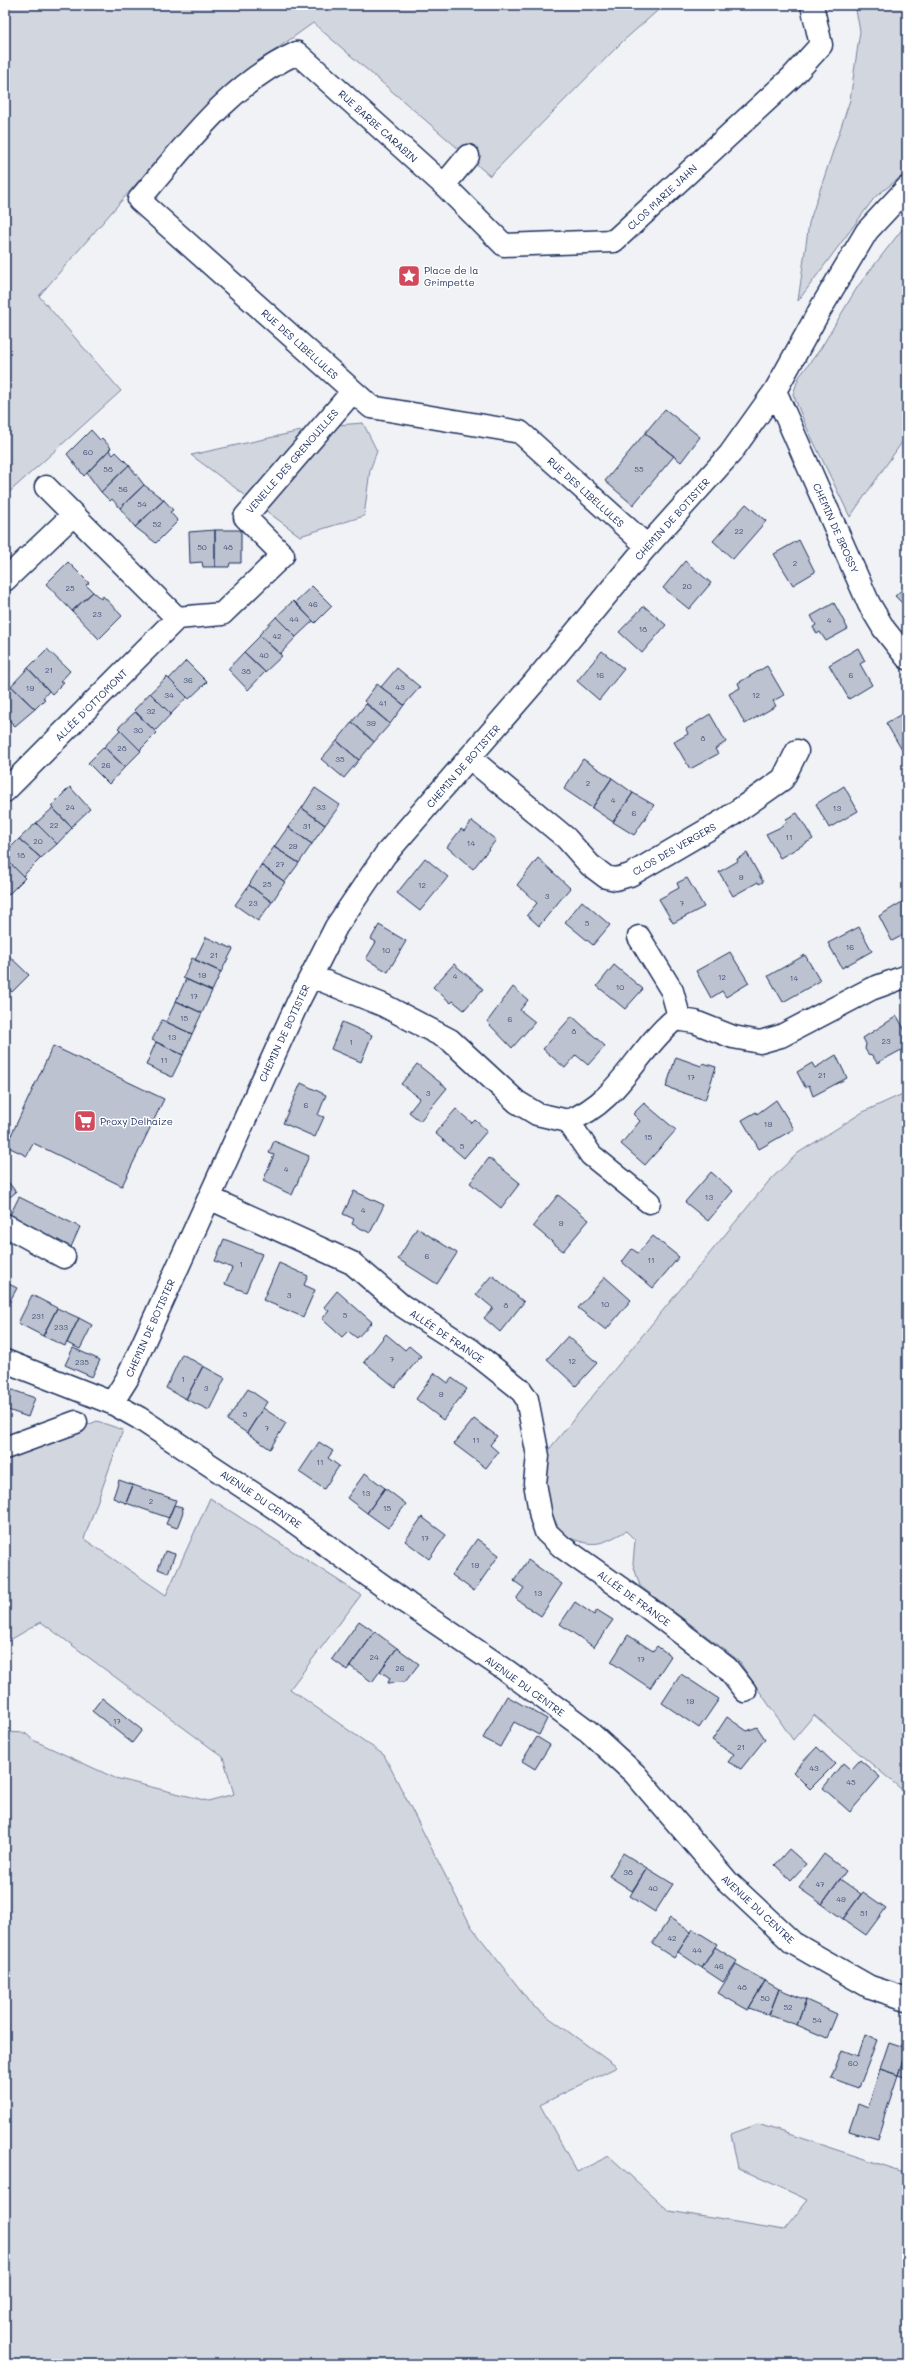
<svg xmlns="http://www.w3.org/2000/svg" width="912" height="2369" font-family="Mali,sans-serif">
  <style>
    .green { fill: #d2d6df; stroke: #76829e }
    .building { fill: #bcc2d0; stroke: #1b2f5e }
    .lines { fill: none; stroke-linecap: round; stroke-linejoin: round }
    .minor-casing { stroke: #1b2f5e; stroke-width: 25 }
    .minor { stroke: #fff; stroke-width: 22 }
    .labels { text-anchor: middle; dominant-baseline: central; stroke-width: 3; stroke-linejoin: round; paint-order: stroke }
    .number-label { font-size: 8px; fill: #43547a }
    .street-label { font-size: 10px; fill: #1b2f5e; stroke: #fff }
    .poi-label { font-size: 10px; fill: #1b2f5e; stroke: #fff; text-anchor: start }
  </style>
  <rect width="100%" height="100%" fill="#f1f2f5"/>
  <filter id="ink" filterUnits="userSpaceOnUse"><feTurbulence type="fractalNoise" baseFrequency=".025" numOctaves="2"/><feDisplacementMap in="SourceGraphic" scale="8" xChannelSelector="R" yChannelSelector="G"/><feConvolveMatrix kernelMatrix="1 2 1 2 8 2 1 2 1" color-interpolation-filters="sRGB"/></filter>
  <g filter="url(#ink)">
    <path class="green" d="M5 5H664L623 41 490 176 313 23 229 83 149 169 39 296 121 391 5 496Z
      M855 5H907V172L875 197 798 301 809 223 850 100 860 31Z
      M907 223V435L850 517 805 424 793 394 799 377 821 348 858 286Z
      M363 423 377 451 370 470 364 516 300 536 191 455 324 426Z
      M907 1092V1794L814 1715 793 1740 738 1660 640 1586 633 1564 635 1540 626 1531C597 1547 593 1547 562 1535L547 1505 546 1453 769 1181 798 1153 863 1112Z
      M97 1421 123 1430 84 1539 166 1595 210 1498 361 1595 290 1689 384 1755 471 1926 533 2006 617 2067 540 2105 577 2172 609 2156 669 2211 784 2230 808 2200 738 2168 731 2134 758 2124 907 2173V2364H5V1732L25 1733 33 1740 115 1778 208 1801 234 1794 223 1757 41 1622 5 1643V1460Z"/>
    <path class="building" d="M665 409 700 437 681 462 645 433Z
      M91 430 100 440 102 438 111 448 84 476 67 454Z
      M645 433 674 456 633 505 605 481Z
      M109 450 113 455 116 452 129 465 101 492 87 473Z
      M129 465 144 485 120 508 112 499 110 501 101 492Z
      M144 485 164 500 135 527 120 508Z
      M164 500 173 510 170 512 178 521 156 543 135 527Z
      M746 504 766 521 733 559 713 541Z
      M215 530H241V563H230L229 567H215Z
      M215 530V567H203L202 562 190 563 189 532Z
      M799 540 815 572 793 585 774 554Z
      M685 561 711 583 689 609 663 588Z
      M68 562 89 583 86 585 93 592 72 611 46 584Z
      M907 585V608L895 596Z
      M312 586 332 606 315 623 295 602Z
      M93 592 101 599 103 596 122 616 99 639 72 611Z
      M293 601 313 621 296 637 276 617Z
      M834 603 848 629 826 641 820 632 817 634 813 627 816 625 811 616Z
      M644 606 666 625 642 653 619 632Z
      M276 617 296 637 280 654 259 635Z
      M260 636 282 656 265 672 244 652Z
      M858 648 865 661 860 664 872 685 849 699 829 665Z
      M47 649 70 671 61 681 64 682 52 694 28 668Z
      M602 651 624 669 599 700 577 681Z
      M244 652 265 672 248 690 228 669Z
      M186 661 207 682 189 699 169 679Z
      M767 666 784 695 773 701 776 706 745 724 729 694 740 688 738 683Z
      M28 668 49 691 43 698 45 699 35 709 11 686Z
      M397 668 420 687 404 705 381 687Z
      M167 677 187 697 171 714 150 693Z
      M377 684 404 705 390 724 364 701Z
      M11 686 35 709 15 726 5 716V692Z
      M150 693 171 714 155 731 134 710Z
      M366 704 390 724 374 742 352 722Z
      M907 711V754L905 755 886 723Z
      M135 712 157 733 140 750 118 728Z
      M710 714 726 742 715 749 718 754 690 769 674 742 688 734 686 729Z
      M352 722 374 742 359 760 337 741Z
      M120 730 141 751 125 767 104 747Z
      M337 741 359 760 344 778 321 759Z
      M104 747 125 767 109 784 88 763Z
      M583 759 612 778 592 808 564 789Z
      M612 778 633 793 613 822 592 808Z
      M844 786 858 811 829 828 816 804Z
      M70 787 90 809 71 827 51 806Z
      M315 788 340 805 325 825 302 808Z
      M633 793 654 805 634 835 613 822Z
      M53 808 72 828 57 844 36 823Z
      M302 808 325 825 312 844 288 827Z
      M797 813 813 839 780 858 766 834 783 826 782 825 787 822 786 819Z
      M472 821 496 840 473 869 447 847 461 829 464 831Z
      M36 823 57 844 41 858 19 839Z
      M288 827 312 844 299 863 274 847Z
      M19 839 41 858 23 876 5 858V853Z
      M274 847 299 863 285 882 261 865Z
      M747 853 763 882 759 884 758 882 733 896 719 872 738 861 737 859Z
      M5 858 25 878 8 895 5 892Z
      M425 858 448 877 420 911 397 893Z
      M538 858 570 888 539 926 527 915 537 903 517 885Z
      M261 865 285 882 272 902 249 885Z
      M687 878 704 907 673 923 659 899 679 888 677 883Z
      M249 885 272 902 258 921 235 905Z
      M907 899V933L892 941 879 916Z
      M582 901 610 925 593 945 565 922Z
      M379 925 406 941 388 972 366 959 376 942 371 939Z
      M859 927 872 951 842 968 828 943Z
      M206 937 233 949 221 972 195 960Z
      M730 952 749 983 726 997 722 991 711 998 696 971Z
      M7 954 29 975 12 992 5 985V956Z
      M805 955 820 981 783 1002 768 976Z
      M192 958 221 972 212 991 183 978Z
      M454 964 483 989 464 1010 453 1001 451 1003 433 987Z
      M614 965 643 989 625 1009 597 986Z
      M186 979 212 991 202 1013 176 1001Z
      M513 987 528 1000 520 1010 535 1022 512 1048 487 1022Z
      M176 1001 202 1013 192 1034 166 1022Z
      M572 1016 605 1046 588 1065 576 1055 565 1068 543 1049Z
      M897 1016 907 1034V1047L877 1063 872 1055 868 1054 865 1049 866 1044 863 1038Z
      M162 1020 192 1034 183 1055 152 1040Z
      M342 1022 372 1035 361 1062 331 1049Z
      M156 1042 183 1055 172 1077 146 1065Z
      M53 1046 164 1099 122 1186 33 1143 27 1156 6 1146Z
      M836 1055 847 1078 813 1096 809 1085 805 1087 797 1072 812 1063 815 1068Z
      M676 1057 701 1066 703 1063 716 1067 705 1100 666 1087Z
      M417 1064 447 1088 420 1121 409 1112 420 1098 401 1084Z
      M301 1083 326 1095 318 1115 324 1117 315 1137 283 1123Z
      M776 1100 794 1129 759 1149 742 1120 756 1112 757 1114Z
      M644 1103 676 1130 645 1165 621 1144 640 1121 633 1114Z
      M456 1109 472 1123 475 1120 487 1131 464 1158 435 1133Z
      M274 1141 309 1156 292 1195 263 1181 274 1155 269 1153Z
      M489 1158 520 1183 501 1208 470 1183Z
      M711 1172 733 1191 708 1221 685 1202Z
      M5 1178 16 1192 5 1201Z
      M354 1191 384 1205 370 1233 352 1224 354 1219 343 1214Z
      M558 1195 589 1220 563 1251 533 1226Z
      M19 1197 80 1227 71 1247 9 1217Z
      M417 1228 457 1253 437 1284 398 1259Z
      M653 1236 679 1257 653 1288 622 1262 632 1249 638 1253Z
      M224 1239 262 1254 246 1292 225 1284 232 1268 215 1261Z
      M279 1263 308 1276 304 1285 315 1290 303 1317 263 1300Z
      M492 1275 524 1302 500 1332 484 1318 493 1308 476 1294Z
      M605 1277 631 1300 606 1330 578 1308Z
      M5 1282 17 1288 5 1310Z
      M337 1291 372 1322 357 1338 348 1331 342 1337 322 1319 329 1311 324 1307Z
      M32 1295 57 1308 43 1336 18 1323Z
      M57 1308 79 1318 65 1346 43 1336Z
      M79 1318 92 1325 80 1349 67 1343Z
      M386 1334 405 1350 409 1346 421 1356 395 1387 364 1362Z
      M568 1336 597 1363 576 1386 547 1359Z
      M73 1348 100 1360 92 1377 65 1365Z
      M182 1354 203 1366 186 1399 166 1388Z
      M203 1366 225 1378 209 1410 186 1399Z
      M435 1373 448 1383 452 1378 467 1389 443 1420 416 1399Z
      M5 1380 10 1382 7 1388 35 1398 28 1417 5 1409Z
      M248 1389 267 1402 247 1433 227 1420Z
      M263 1408 286 1423 270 1449 247 1433Z
      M474 1419 497 1436 490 1445 498 1452 486 1468 454 1444Z
      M319 1442 333 1451 328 1458 339 1466 324 1489 299 1472Z
      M365 1473 385 1488 367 1513 347 1498Z
      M119 1480 133 1485 126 1503 113 1498Z
      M133 1485 176 1500 169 1518 126 1503Z
      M385 1488 406 1504 388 1528 367 1513Z
      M174 1505 182 1507 183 1512 177 1528 166 1524Z
      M422 1517 446 1535 429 1559 405 1541Z
      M477 1539 499 1555 474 1591 452 1575Z
      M165 1551 175 1554 168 1573 158 1569Z
      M528 1560 562 1584 541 1616 516 1599 524 1588 514 1581Z
      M575 1602 594 1615 597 1610 613 1620 594 1647 560 1624Z
      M359 1621 375 1632 347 1670 332 1659Z
      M375 1632 397 1648 372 1682 350 1666Z
      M628 1635 653 1651 657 1646 671 1656 650 1688 611 1662Z
      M397 1648 419 1664 405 1682 388 1683 390 1678 380 1671Z
      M681 1674 719 1699 699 1728 662 1703Z
      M507 1696 547 1719 539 1735 514 1722 500 1747 483 1738Z
      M102 1698 142 1730 132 1743 92 1711Z
      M727 1717 747 1731 757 1727 765 1739 741 1769 728 1762 734 1754 712 1740Z
      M537 1737 550 1745 535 1769 522 1761Z
      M817 1747 835 1764 810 1789 793 1772Z
      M860 1760 880 1777 850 1812 823 1788 843 1763 851 1770Z
      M789 1849 806 1864 791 1880 775 1865Z
      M623 1853 647 1868 632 1891 609 1876Z
      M824 1854 846 1871 822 1904 799 1888Z
      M647 1868 673 1884 655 1912 630 1896Z
      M840 1879 861 1894 843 1919 822 1904Z
      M863 1892 886 1908 866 1935 843 1919Z
      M670 1918 691 1932 674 1958 652 1944Z
      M693 1929 717 1944 702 1968 678 1952Z
      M715 1947 737 1961 723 1982 702 1968Z
      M736 1964 765 1981 748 2010 718 1993Z
      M765 1981 779 1989 769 2015 749 2008Z
      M779 1989 806 2000 797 2025 769 2015Z
      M806 2000 837 2014 827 2038 797 2025Z
      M865 2035 877 2040 859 2088 831 2078 842 2050 858 2056Z
      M889 2042 907 2048 898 2075 880 2069Z
      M907 2048V2078L898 2075Z
      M880 2069 898 2075 877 2139 849 2131 858 2104 868 2108Z"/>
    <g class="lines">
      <g class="minor-casing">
        <path id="minor" d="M468 156 444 185 297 53C230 83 185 146 139 200L371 407 520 432 647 546
          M444 185 504 245 614 241 792 77 821 45 812 5
          M775 391 869 604 884 629 907 658
          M46 487 177 618
          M5 580 73 515
          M470 758 566 838 590 865 606 877 616 879 630 875 726 819 783 779 797 751
          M5 791 177 618 222 614 283 555 245 517 353 391
          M639 937 672 991 680 1020
          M311 976 383 1005 450 1040 517 1102 537 1114 568 1121C619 1102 635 1052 675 1019L695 1022 733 1037 760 1042 781 1036 871 989 907 976
          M568 1121 591 1155 649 1202
          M209 1198 352 1263 401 1305 471 1350 520 1389 527 1399 538 1456 535 1483 541 1517 546 1532 562 1547 647 1607 727 1668 745 1691
          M5 1225 64 1257
          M5 1361 112 1403 139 1418 275 1508 408 1604 507 1671 588 1731 635 1774 727 1881 793 1943 870 1987 907 1999
          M112 1403 127 1379 298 1002 336 927 385 855 532 685 642 552 730 454 775 391 821 308 867 231 907 188
          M5 1448 76 1422"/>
      </g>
      <use href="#minor" class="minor"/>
    </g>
  </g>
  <defs>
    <g id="sight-square" transform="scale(1.15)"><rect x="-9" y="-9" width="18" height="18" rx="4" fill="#d1495b" stroke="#fff"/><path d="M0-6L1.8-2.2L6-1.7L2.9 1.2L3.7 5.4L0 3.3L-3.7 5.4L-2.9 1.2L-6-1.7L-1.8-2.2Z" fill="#fff"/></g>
    <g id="supermarket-square" transform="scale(1.15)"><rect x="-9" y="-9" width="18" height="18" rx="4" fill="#d1495b" stroke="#fff"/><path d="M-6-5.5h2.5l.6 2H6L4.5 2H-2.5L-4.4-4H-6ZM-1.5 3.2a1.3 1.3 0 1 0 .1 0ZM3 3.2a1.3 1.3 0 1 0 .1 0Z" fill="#fff"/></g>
  </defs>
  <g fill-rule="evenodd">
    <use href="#sight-square" x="409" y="276"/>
    <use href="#supermarket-square" x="85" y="1121"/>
  </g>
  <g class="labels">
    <g class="number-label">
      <text x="88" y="452">60</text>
      <text x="108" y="469">58</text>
      <text x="639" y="469">55</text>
      <text x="123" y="489">56</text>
      <text x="142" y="504">54</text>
      <text x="157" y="524">52</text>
      <text x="739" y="531">22</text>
      <text x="202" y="547">50</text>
      <text x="228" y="547">48</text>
      <text x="795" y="563">2</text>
      <text x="687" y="586">20</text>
      <text x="70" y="588">25</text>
      <text x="313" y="604">46</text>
      <text x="97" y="614">23</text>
      <text x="294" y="619">44</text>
      <text x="829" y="620">4</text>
      <text x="643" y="629">18</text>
      <text x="277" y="636">42</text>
      <text x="264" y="655">40</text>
      <text x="49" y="670">21</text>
      <text x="246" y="671">38</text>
      <text x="600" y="675">16</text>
      <text x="851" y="675">6</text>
      <text x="188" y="680">36</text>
      <text x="400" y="687">43</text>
      <text x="30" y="688">19</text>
      <text x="169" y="695">34</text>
      <text x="756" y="695">12</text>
      <text x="383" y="703">41</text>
      <text x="151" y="711">32</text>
      <text x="371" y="723">39</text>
      <text x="138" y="730">30</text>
      <text x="703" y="738">8</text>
      <text x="122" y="748">28</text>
      <text x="340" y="759">35</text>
      <text x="106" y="765">26</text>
      <text x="588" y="783">2</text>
      <text x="613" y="800">4</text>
      <text x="70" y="807">24</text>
      <text x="321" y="807">33</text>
      <text x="837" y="808">13</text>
      <text x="634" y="813">6</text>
      <text x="54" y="825">22</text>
      <text x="307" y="826">31</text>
      <text x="789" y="837">11</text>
      <text x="38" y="841">20</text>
      <text x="471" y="843">14</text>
      <text x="293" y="846">29</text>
      <text x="21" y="855">18</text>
      <text x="280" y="864">27</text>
      <text x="741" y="877">9</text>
      <text x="267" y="884">25</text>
      <text x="422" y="885">12</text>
      <text x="547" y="896">3</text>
      <text x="253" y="903">23</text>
      <text x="682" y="903">7</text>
      <text x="587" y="923">5</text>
      <text x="850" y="947">16</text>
      <text x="386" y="950">10</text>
      <text x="214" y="955">21</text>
      <text x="202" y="975">19</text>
      <text x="455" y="976">4</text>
      <text x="722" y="977">12</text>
      <text x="794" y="978">14</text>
      <text x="620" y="987">10</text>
      <text x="194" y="996">17</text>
      <text x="184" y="1018">15</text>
      <text x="510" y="1019">6</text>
      <text x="574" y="1031">8</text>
      <text x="172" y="1037">13</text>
      <text x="886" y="1041">23</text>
      <text x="351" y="1042">1</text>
      <text x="164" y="1060">11</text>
      <text x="822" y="1075">21</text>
      <text x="691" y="1077">17</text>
      <text x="428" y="1093">3</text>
      <text x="306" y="1105">6</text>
      <text x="768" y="1124">19</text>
      <text x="648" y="1137">15</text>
      <text x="462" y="1146">5</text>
      <text x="286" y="1169">4</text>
      <text x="709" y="1197">13</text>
      <text x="363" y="1210">4</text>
      <text x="561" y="1223">9</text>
      <text x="427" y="1256">6</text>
      <text x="651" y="1260">11</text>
      <text x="241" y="1264">1</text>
      <text x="289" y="1295">3</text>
      <text x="605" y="1304">10</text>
      <text x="506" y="1305">8</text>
      <text x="345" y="1315">5</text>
      <text x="38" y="1316">231</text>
      <text x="61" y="1327">233</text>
      <text x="392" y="1359">7</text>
      <text x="572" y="1361">12</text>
      <text x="82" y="1362">235</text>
      <text x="183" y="1379">1</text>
      <text x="206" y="1388">3</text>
      <text x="441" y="1394">9</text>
      <text x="245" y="1414">5</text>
      <text x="267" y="1428">7</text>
      <text x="476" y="1440">11</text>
      <text x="320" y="1462">11</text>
      <text x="366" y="1493">13</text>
      <text x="151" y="1501">2</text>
      <text x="387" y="1508">15</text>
      <text x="425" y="1538">17</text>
      <text x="475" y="1565">19</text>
      <text x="538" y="1593">13</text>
      <text x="374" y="1657">24</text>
      <text x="641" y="1659">17</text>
      <text x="400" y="1668">26</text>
      <text x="690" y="1701">19</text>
      <text x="117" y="1721">17</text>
      <text x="741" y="1747">21</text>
      <text x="814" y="1768">43</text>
      <text x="851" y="1782">45</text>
      <text x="628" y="1872">38</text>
      <text x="820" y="1884">47</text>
      <text x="653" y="1888">40</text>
      <text x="841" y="1899">49</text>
      <text x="864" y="1913">51</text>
      <text x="672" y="1938">42</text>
      <text x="697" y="1950">44</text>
      <text x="719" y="1966">46</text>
      <text x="742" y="1987">48</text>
      <text x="765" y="1998">50</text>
      <text x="788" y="2007">52</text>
      <text x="817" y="2020">54</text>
      <text x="853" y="2063">60</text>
    </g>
    <g class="street-label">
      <text transform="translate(378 126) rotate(42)">RUE BARBE CARABIN</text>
      <text transform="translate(662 197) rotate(-43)">CLOS MARIE JAHN</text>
      <text transform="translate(300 344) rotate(42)">RUE DES LIBELLULES</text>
      <text transform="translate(292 461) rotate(-49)">VENELLE DES GRENOUILLES</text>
      <text transform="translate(586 492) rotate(42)">RUE DES LIBELLULES</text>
      <text transform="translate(672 519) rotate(-48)">CHEMIN DE BOTISTER</text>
      <text transform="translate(836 528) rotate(66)">CHEMIN DE BROSSY</text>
      <text transform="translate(91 705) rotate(-45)">ALLÉE D'OTTOMONT</text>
      <text transform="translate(463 766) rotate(-49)">CHEMIN DE BOTISTER</text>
      <text transform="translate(674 849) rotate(-30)">CLOS DES VERGERS</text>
      <text transform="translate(284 1033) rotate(-65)">CHEMIN DE BOTISTER</text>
      <text transform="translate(150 1328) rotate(-66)">CHEMIN DE BOTISTER</text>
      <text transform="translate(447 1336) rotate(34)">ALLÉE DE FRANCE</text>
      <text transform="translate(261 1499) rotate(34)">AVENUE DU CENTRE</text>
      <text transform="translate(634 1598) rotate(36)">ALLÉE DE FRANCE</text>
      <text transform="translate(525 1686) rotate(36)">AVENUE DU CENTRE</text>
      <text transform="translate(758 1909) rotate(43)">AVENUE DU CENTRE</text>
    </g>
    <g class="poi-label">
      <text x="424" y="270">Place de la<tspan x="424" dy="12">Grimpette</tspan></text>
      <text x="100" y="1121">Proxy Delhaize</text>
    </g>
  </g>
  <rect width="912" height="2369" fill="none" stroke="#fff" stroke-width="20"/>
  <rect x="10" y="10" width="892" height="2349" fill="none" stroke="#1b2f5e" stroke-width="1.5" filter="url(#ink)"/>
</svg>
